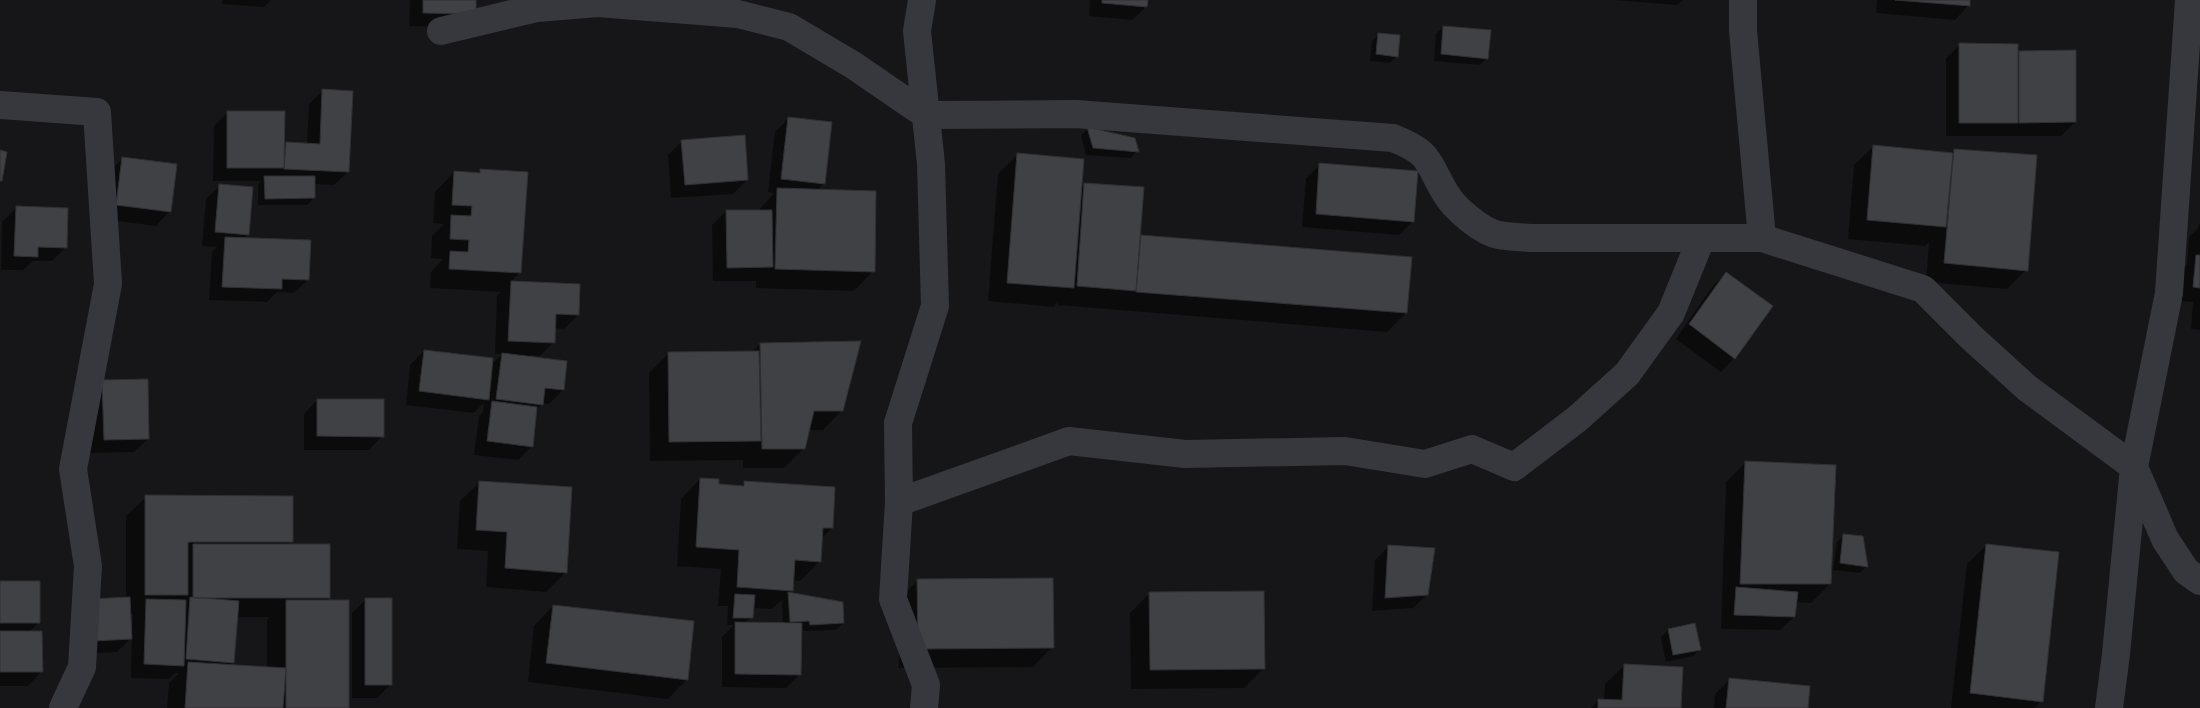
<svg xmlns="http://www.w3.org/2000/svg" width="2200" height="708" font-family="Poppins,sans-serif">
  <style>
    .shadow { fill: #0007; fill-rule: evenodd }
    .building { fill: #404145; stroke: #303034 }
    .lines { fill: none; stroke-linecap: round; stroke-linejoin: round }
    .street { stroke: #37383d; stroke-width: 28 }
  </style>
  <rect width="100%" height="100%" fill="#161618"/>
  <path class="shadow" d="M222 0H271L264 7 222 4Z
    M410 0H475L461 27 409 26Z
    M1090 0H1147L1146 7 1132 20 1089 16Z
    M1613 0H1683L1677 5Z
    M1877 0H1969L1968 6 1955 20 1876 13Z
    M1443 27 1487 58 1480 65 1434 61 1436 34Z
    M1379 34 1397 56 1390 63 1370 61 1372 41Z
    M1960 45 2017 52H2075V122L2061 136H1946V58Z
    M323 90 348 172 334 185 314 184V198L307 205H258V185L261 181H213L214 126 228 112 284 146 286 143 307 144 309 104Z
    M789 118 824 183 817 191 873 271 854 291 756 288V281H713L712 225 726 211H758L774 193 768 192 775 132Z
    M1088 129 1137 151 1131 158 1086 155 1081 135Z
    M682 141 747 180 733 194 671 198 668 155Z
    M1874 146 1951 154 1954 150 2026 270 2007 289 1926 282 1929 242 1925 246 1848 239 1854 165Z
    M1017 155 1080 189 1085 184 1139 236 1410 258 1406 313 1387 332 1058 305V302L1054 307 988 301 998 174Z
    M123 158 176 165 169 212 156 226 102 219 109 172Z
    M1320 165 1413 221 1399 235 1302 227 1306 178Z
    M481 170 520 273 510 282 578 285V315L564 329 554 328V342L540 356 529 355V357L566 362 563 390 549 404 542 403 536 411 532 446 518 460 474 455 479 416 483 412 484 402 474 413 406 405 410 365 424 351 491 365 502 354H495L497 296 501 292 430 288 431 272 443 259 431 258 432 236 444 224 433 223 435 192 454 172 477 174Z
    M220 185 247 235 244 238 308 280 294 293 277 292 267 302 209 300 212 252 217 247 202 246 206 199Z
    M16 208 66 247 52 261H33L23 270H1L2 222Z
    M2200 222V330L2191 329 2193 302 2180 301 2182 270 2187 265 2189 237 2198 228Z
    M1726 273 1734 358 1721 372 1676 339 1712 287Z
    M760 344 842 410 823 430H808L804 448 784 468H743V460L650 461 649 373 668 354 752 352Z
    M103 381 148 439 134 452 90 453 89 395Z
    M317 400 382 436 369 450H304V414Z
    M1745 463 1830 584 1811 603 1795 602 1794 617 1780 630 1721 629 1726 482Z
    M700 479 717 486 740 487 745 482 832 528 821 539 820 561 800 581 793 580 792 590 789 593 843 623 836 630 803 631 800 622V674L786 688 722 687V637L734 625H727L728 606H718L721 569 677 566 681 499ZM782 600 783 624 745 623 751 617 752 608 772 609Z
    M480 482 566 572 546 592 486 587 488 551 457 549 460 501Z
    M146 497 292 542 288 545 329 598 325 601 348 708H167L169 683 179 673H175L169 679 131 678 132 637 117 652 79 654 126 598V516ZM130 614H133L132 631H131ZM236 617H270L267 620V668L230 666 233 663Z
    M1844 535 1867 566 1860 573 1833 570 1837 542Z
    M1987 545 2041 701 2035 708H1951L1967 564Z
    M1389 546 1427 595 1413 608 1372 611 1375 560Z
    M918 580 1052 647 1033 667 899 668V599Z
    M0 582 39 622 29 632 41 672 28 686H0Z
    M1150 593 1263 669 1244 688 1131 689 1130 613Z
    M366 599 391 684 377 698H352V613Z
    M553 606 687 679 668 699 528 682 534 626Z
    M1668 630 1700 649 1693 656 1666 662 1661 637Z
    M1625 665 1680 708H1591L1599 700H1604L1605 684Z
    M1729 680 1807 708H1714L1715 694Z"/>
  <path class="building" d="M423 0H476V14L423 13Z
    M1102 0H1148L1147 7 1102 3Z
    M1895 0H1970V6Z
    M1443 26 1491 30 1488 59 1441 54Z
    M1378 33 1400 35 1398 57 1376 54Z
    M1959 43 2018 44V123H1959Z
    M2076 50V122L2019 123V51Z
    M322 89 353 91 349 172 284 169 286 142 320 144Z
    M227 111H285L284 168H227Z
    M788 117 832 122 825 184 781 179Z
    M1087 127 1135 138 1139 152 1093 148Z
    M745 135 748 180 685 185 681 140Z
    M1873 145 1953 153 1946 227 1867 220Z
    M1954 149 2037 155 2028 271 1944 263Z
    M0 150 7 152 2 181H0Z
    M1017 153 1084 159 1074 288 1007 283Z
    M122 157 177 164 171 212 116 205Z
    M1319 163 1418 171 1414 222 1316 214Z
    M480 169 528 172 521 273 449 269 450 251 468 252 469 240 450 239 451 215 471 216 472 206 452 205 454 171 480 173Z
    M264 176H315V198L265 199Z
    M1084 183 1144 187 1136 291 1077 286Z
    M219 184 253 187 249 235 215 232Z
    M777 188 876 191 875 272 775 269Z
    M16 206 68 208 67 248 38 247V257L14 256Z
    M726 210H772L773 267 727 268Z
    M1141 235 1412 257 1407 313 1136 292Z
    M225 237 311 240 309 280 282 279V289L222 287Z
    M2196 255H2200V288L2193 287Z
    M1726 272 1773 306 1735 359 1689 324Z
    M511 281 580 284 579 315 556 314 555 343 508 341Z
    M861 341 843 411H814L805 449H762L760 343Z
    M424 350 493 358 489 400 419 391Z
    M759 351 761 441 669 442 668 352Z
    M502 353 567 361 564 390 545 388 543 405 496 399Z
    M148 379 149 439 104 440 102 380Z
    M317 399H384V437L317 436Z
    M492 401 537 407 533 447 487 441Z
    M1745 461 1836 465 1831 584H1740Z
    M700 478 719 479V484L744 486V481L835 487 833 528H823L821 562 795 560 793 591 737 587 739 550 696 547Z
    M479 481 572 487 567 573 505 568 507 532 476 530Z
    M145 495 293 496V542H188V595H145Z
    M1843 534 1863 536 1868 567 1840 563Z
    M193 544H330V598H193Z
    M1986 544 2059 552 2043 702 1970 693Z
    M1388 545 1435 548 1428 595 1385 598Z
    M1053 578 1054 648 918 649 917 579Z
    M0 581H40V623H0Z
    M1736 587 1798 592 1795 617 1734 615Z
    M1264 591 1265 669 1150 670 1149 592Z
    M788 592 843 602 844 623 810 625 809 621 790 622Z
    M735 594 755 595 753 618H733Z
    M130 597 132 639 93 641 90 599Z
    M190 597 239 601 234 663 186 659Z
    M365 598H392V685H365Z
    M146 599 186 600 184 666 144 664Z
    M286 600H349V708H286Z
    M553 605 694 621 688 680 546 663Z
    M735 622 802 623 801 675 735 674Z
    M1695 623 1701 650 1673 655 1668 629Z
    M0 631H42L43 672H0Z
    M188 662 286 668 283 708H185Z
    M1624 664 1683 667 1681 708H1598V699L1622 700Z
    M1729 678 1810 686 1808 708H1726Z"/>
  <g class="lines">
    <path class="street" d="M922 0 917 31 931 164 935 306 898 423 899 502 893 599 926 685 924 708
      M1743 0V31L1762 238
      M441 31 537 8 598 3 738 14 789 27 853 65 926 115 1076 114 1393 138C1433 154 1426 161 1446 194 1455 209 1482 232 1499 235 1509 237 1520 237 1530 238H1762L1923 289 1971 337 2027 388 2134 467 2165 539 2186 571 2200 581
      M0 105 97 112 108 284 73 469 88 566 82 667 63 708
      M899 502 1069 441 1185 454 1345 451 1425 464 1472 449 1514 467 1577 419 1627 374 1671 313 1701 239
      M2109 708 2116 654 2134 467 2169 293 2189 0"/>
  </g>
</svg>
